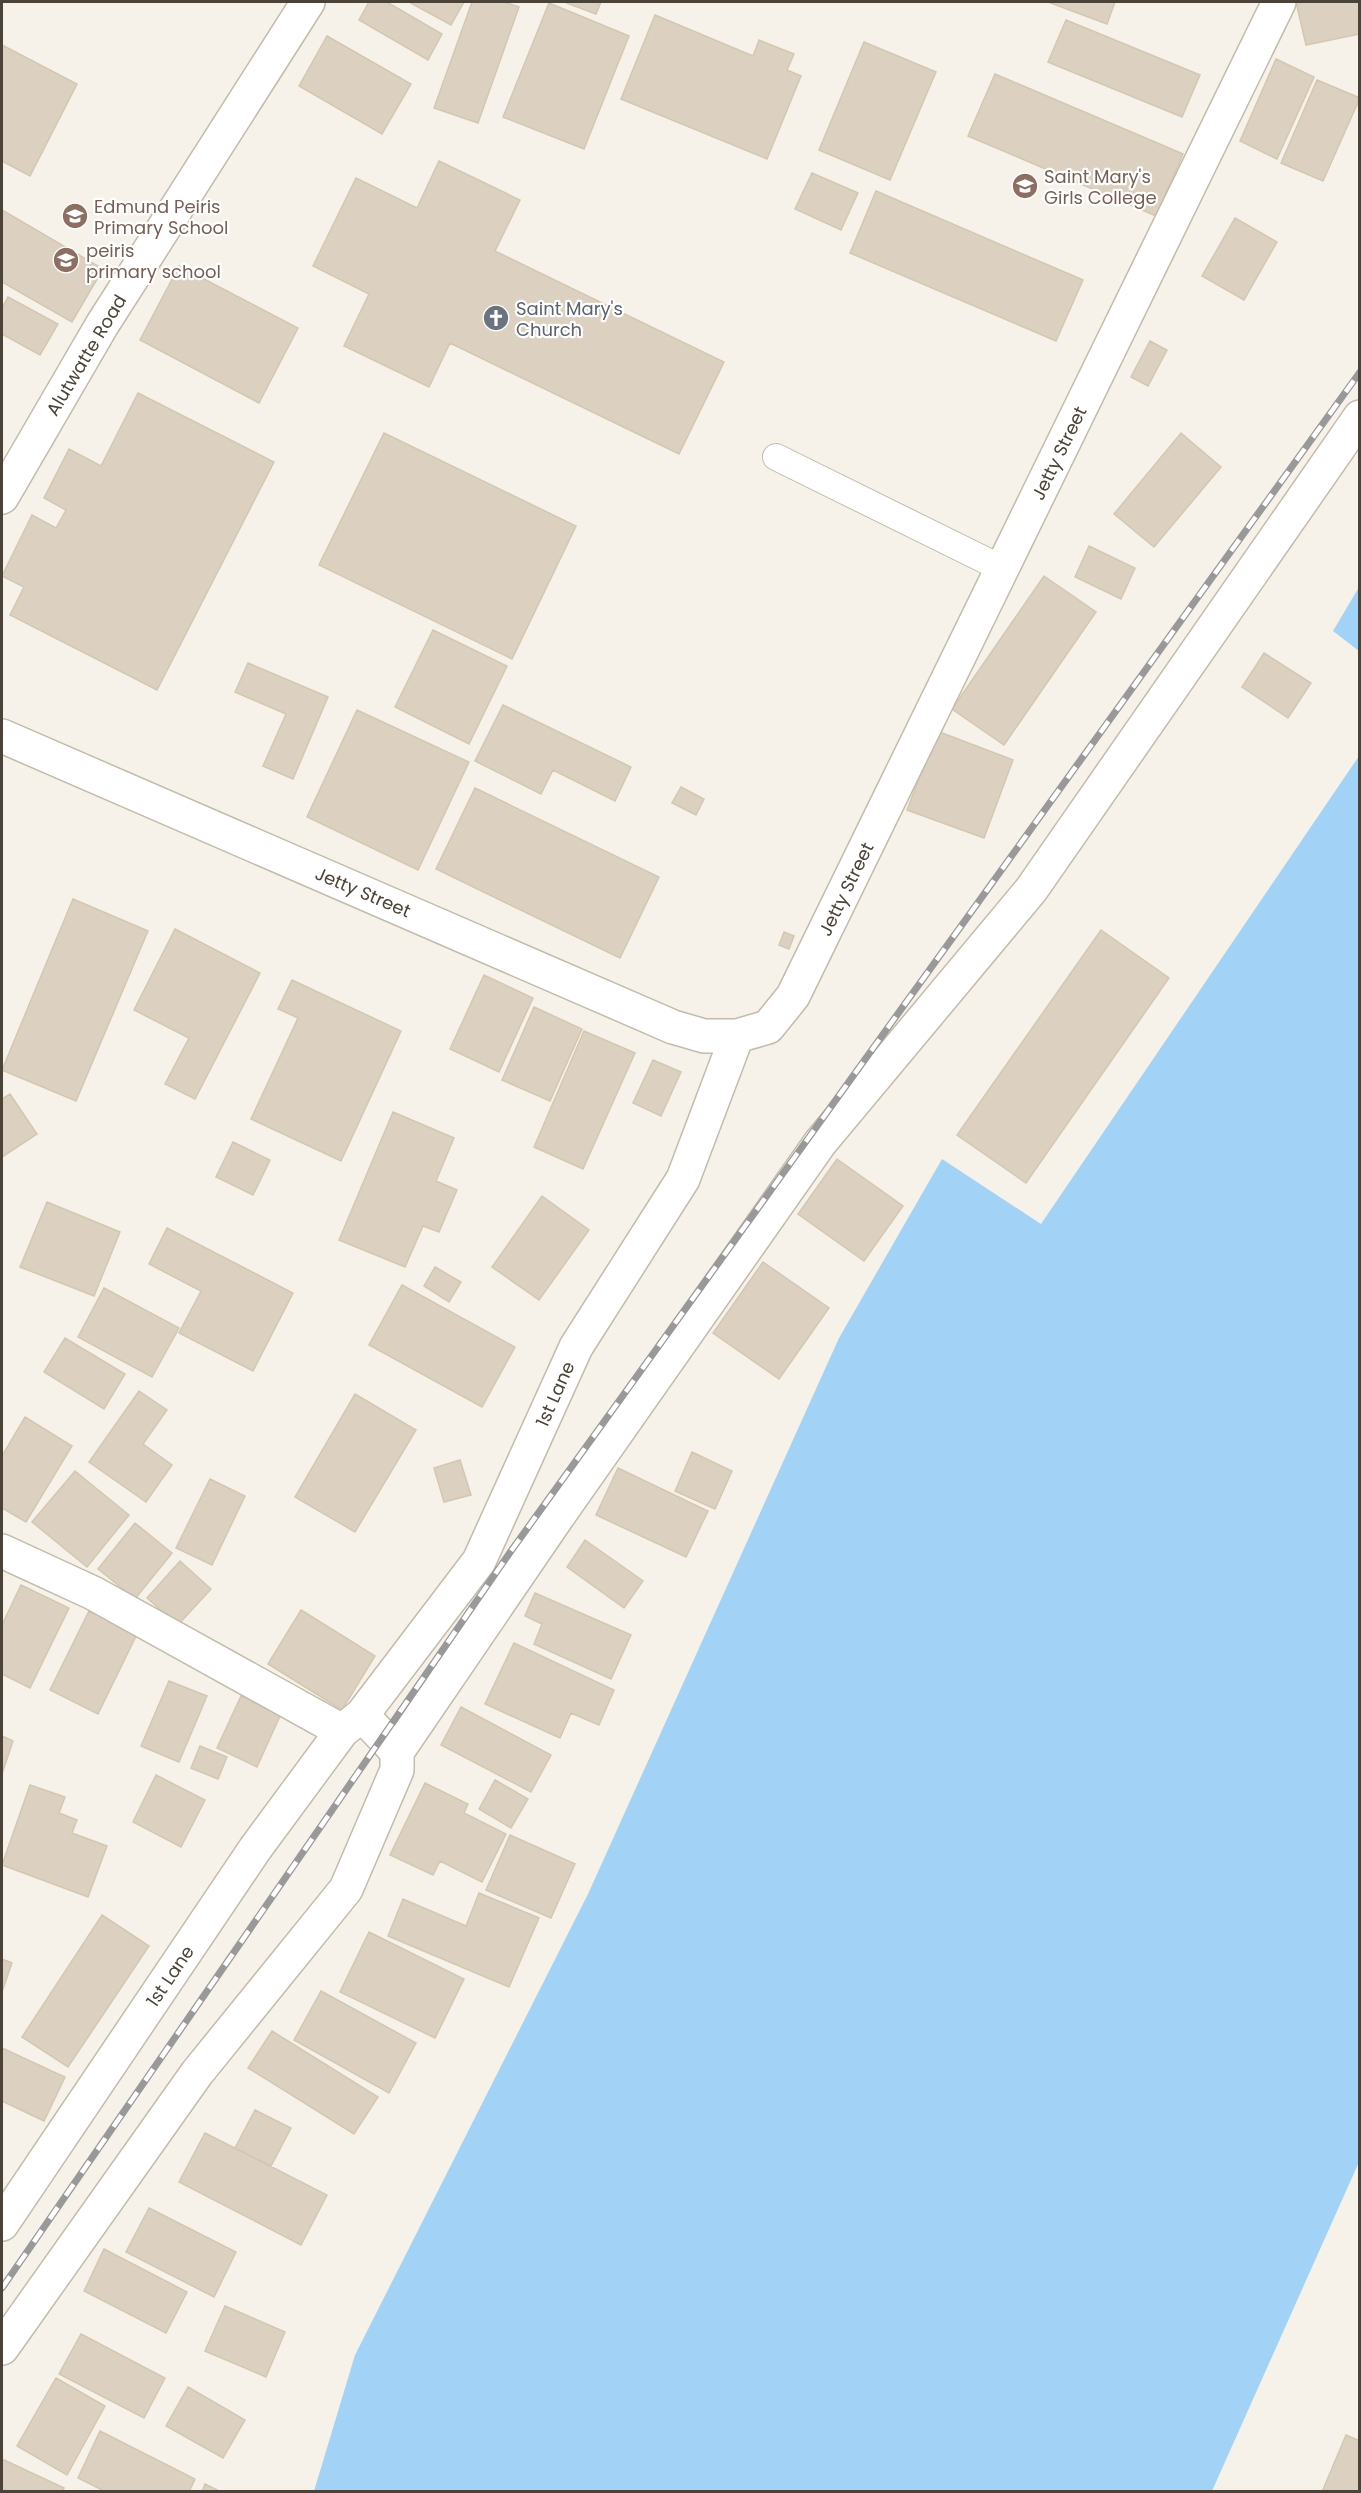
<svg xmlns="http://www.w3.org/2000/svg" width="1361" height="2493" font-family="Poppins,sans-serif">
  <style>
    .water { fill: #a2d3f6 }
    .building { fill: #dcd1c1; stroke: #d4c7b1; stroke-width: 1.5 }
    .lines { fill: none; stroke-linecap: round; stroke-linejoin: round }
    .service-casing { stroke: #c3bbab; stroke-width: 28 }
    .minor-casing { stroke: #c3bbab; stroke-width: 36 }
    .service { stroke: #fff; stroke-width: 26 }
    .minor { stroke: #fff; stroke-width: 33 }
    .rail-casing { stroke: #999; stroke-width: 7 }
    .rail { stroke: #fff; stroke-width: 4.5; stroke-dasharray: 14; stroke-linecap: butt }
    .labels { text-anchor: middle; dominant-baseline: central; stroke-width: 4.5; stroke-linejoin: round; paint-order: stroke }
    .education-label { font-size: 18px; fill: #785e54; stroke: #fff; text-anchor: start }
    .worship-label { font-size: 18px; fill: #5b616d; stroke: #fff; text-anchor: start }
    .street-label { font-size: 18px; fill: #4b4337; stroke: #fff }
  </style>
  <rect width="100%" height="100%" fill="#f6f2ea"/>
  <path class="water" d="M1359 587V651L1333 631Z
    M1359 756V2162L1212 2491H314L355 2355 588 1894 839 1338 942 1159 1041 1224Z"/>
  <path class="building" d="M369 2H387L442 34 428 60 359 20Z
    M409 2H464L451 25Z
    M472 2H504L519 7 478 123 434 108Z
    M564 2H601L596 14Z
    M1048 2H1115L1107 24Z
    M1296 2H1360V34L1306 45Z
    M549 3 629 36 584 149 503 117Z
    M655 15 753 56 759 40 794 54 787 70 801 76 767 159 621 99Z
    M1066 20 1200 75 1182 117 1048 62Z
    M327 36 411 84 382 134 299 86Z
    M864 42 936 72 890 180 819 150Z
    M2 45 77 84 30 176 2 161Z
    M1276 59 1314 77 1277 159 1240 141Z
    M995 74 1183 154 1156 216 968 136Z
    M1317 80 1360 98 1323 181 1281 163Z
    M439 161 520 200 495 251 724 362 679 454 450 343 429 387 344 346 369 294 313 266 356 178 417 208Z
    M812 173 858 193 841 230 795 209Z
    M876 191 1083 280 1056 341 850 253Z
    M2 210 103 269 72 322 2 282Z
    M1235 218 1277 242 1244 300 1202 276Z
    M179 266 298 328 259 403 140 340Z
    M8 297 58 324 40 355 2 334V308Z
    M1150 341 1167 350 1148 386 1131 377Z
    M138 393 274 462 157 690 10 615 24 587 2 576 32 515 56 528 66 510 44 498 69 449 101 466Z
    M384 433 576 526 512 659 319 565Z
    M1181 433 1221 467 1154 547 1114 514Z
    M1089 546 1135 568 1121 599 1075 577Z
    M1044 576 1096 612 1004 745 952 709Z
    M433 630 507 666 469 744 395 707Z
    M1264 653 1311 683 1288 718 1242 687Z
    M248 663 328 697 293 779 263 766 286 714 235 692Z
    M503 705 631 767 615 801 553 770 541 794 475 761Z
    M357 710 469 762 418 870 307 817Z
    M937 731 1013 760 984 838 907 810Z
    M681 787 704 799 696 815 672 803Z
    M475 788 659 877 620 958 436 869Z
    M73 899 148 931 76 1101 2 1070Z
    M175 929 260 973 195 1099 165 1084 189 1038 134 1010Z
    M1101 930 1169 978 1026 1183 957 1135Z
    M784 932 794 936 789 949 779 945Z
    M484 975 533 998 499 1072 450 1049Z
    M292 980 401 1031 341 1161 251 1119 298 1018 278 1009Z
    M534 1007 582 1029 550 1101 502 1080Z
    M584 1031 635 1053 583 1169 534 1147Z
    M653 1060 681 1072 661 1116 633 1103Z
    M10 1094 37 1134 2 1157V1099Z
    M393 1112 454 1138 436 1181 457 1190 439 1232 423 1226 405 1267 339 1240Z
    M233 1142 270 1160 253 1195 216 1177Z
    M837 1159 903 1206 864 1261 798 1214Z
    M542 1196 589 1230 539 1300 492 1267Z
    M47 1202 120 1232 94 1296 20 1267Z
    M167 1228 293 1293 253 1371 179 1333 201 1291 149 1264Z
    M763 1262 829 1308 779 1379 713 1333Z
    M435 1267 461 1282 449 1302 424 1286Z
    M402 1285 515 1347 482 1407 369 1345Z
    M104 1288 179 1328 152 1377 78 1337Z
    M65 1338 125 1374 104 1409 44 1372Z
    M139 1391 167 1410 143 1444 172 1465 146 1502 89 1462Z
    M355 1394 416 1430 355 1532 295 1497Z
    M25 1417 72 1446 26 1522 2 1508V1456Z
    M692 1452 732 1471 715 1509 675 1491Z
    M460 1460 471 1495 444 1502 434 1468Z
    M618 1468 708 1511 686 1557 596 1515Z
    M75 1471 129 1515 87 1567 32 1522Z
    M210 1479 245 1496 212 1565 176 1548Z
    M135 1523 172 1553 135 1599 98 1569Z
    M585 1540 643 1581 624 1608 567 1567Z
    M180 1561 211 1589 178 1625 147 1598Z
    M21 1585 69 1608 30 1688 2 1674V1625Z
    M535 1593 631 1635 611 1679 534 1644 542 1624 525 1616Z
    M301 1610 375 1656 342 1710 268 1664Z
    M89 1611 137 1634 98 1714 50 1690Z
    M514 1643 614 1690 599 1725 571 1713 560 1738 485 1704Z
    M169 1681 207 1696 179 1762 141 1746Z
    M241 1696 281 1714 257 1767 217 1748Z
    M461 1707 551 1755 531 1792 441 1745Z
    M2 1736 13 1741 2 1774Z
    M200 1746 227 1757 218 1779 191 1768Z
    M156 1775 205 1800 181 1847 133 1822Z
    M495 1780 528 1799 511 1828 479 1809Z
    M425 1783 468 1804 464 1813 506 1834 482 1882 440 1861 433 1875 390 1855Z
    M30 1785 65 1797 59 1813 77 1820 72 1833 107 1846 88 1897 2 1865Z
    M510 1835 575 1864 551 1918 486 1890Z
    M479 1893 539 1918 509 1987 388 1936 403 1899 466 1926Z
    M102 1915 149 1946 68 2067 22 2037Z
    M369 1932 464 1979 435 2038 340 1992Z
    M2 1959 12 1963 2 1992Z
    M321 1991 416 2043 389 2093 294 2040Z
    M272 2031 378 2097 354 2134 248 2068Z
    M2 2048 65 2077 44 2121 2 2101Z
    M255 2110 291 2128 271 2166 235 2148Z
    M205 2133 327 2195 301 2245 179 2182Z
    M149 2208 236 2252 214 2297 126 2252Z
    M104 2249 187 2292 166 2333 84 2291Z
    M225 2306 285 2332 266 2377 205 2351Z
    M81 2334 165 2378 144 2418 59 2374Z
    M56 2378 105 2406 67 2475 17 2446Z
    M188 2387 245 2420 223 2458 166 2426Z
    M100 2431 195 2479 189 2492H106L78 2478Z
    M1346 2435 1360 2441V2492H1322Z
    M2 2459 64 2488 63 2492H2Z
    M205 2484 221 2492H202Z"/>
  <g class="lines">
    <g class="service-casing">
      <path id="service" d="M776 457 1003 569"/>
    </g>
    <g class="minor-casing">
      <path id="minor" d="M2 497 102 325 308 2
        M2 736 673 1027 704 1036H737L768 1027 793 996 1279 2
        M2 1551 93 1593 342 1731
        M397 1752 556 1519 820 1143 1031 890 1360 417
        M2 2224 255 1849 342 1731 362 1715 479 1561 576 1347 683 1179 737 1036
        M2 2348 197 2073 346 1889 397 1770V1752L362 1715"/>
    </g>
    <use href="#service" class="service"/>
    <use href="#minor" class="minor"/>
    <g class="rail-casing">
      <path id="rail" d="M2 2288 511 1551 1360 372"/>
    </g>
    <use href="#rail" class="rail"/>
  </g>
  <defs>
    <g id="university-disc" transform="scale(1.35)"><circle r="9.5" fill="#8d6e63" stroke="#fff"/><path d="M0-5L7-2L0 1L-7-2ZM-4 1L0 2.5L4 1V4Q0 6-4 4Z" fill="#fff"/></g>
    <g id="school-disc" transform="scale(1.35)"><circle r="9.5" fill="#8d6e63" stroke="#fff"/><path d="M0-5L7-2L0 1L-7-2ZM-4 1L0 2.5L4 1V4Q0 6-4 4Z" fill="#fff"/></g>
    <g id="church-disc" transform="scale(1.35)"><circle r="9.5" fill="#6b7280" stroke="#fff"/><path d="M-1.2-6h2.4v3.5h3.3v2.4h-3.3V6h-2.4V-.1h-3.3v-2.4h3.3Z" fill="#fff"/></g>
  </defs>
  <g fill-rule="evenodd">
    <use href="#university-disc" x="1025" y="186"/>
    <use href="#school-disc" x="75" y="216"/>
    <use href="#school-disc" x="66" y="260"/>
    <use href="#church-disc" x="496" y="318"/>
  </g>
  <g class="labels">
    <g class="education-label">
      <text x="1044" y="176">Saint Mary's<tspan x="1044" dy="21">Girls College</tspan></text>
      <text x="94" y="206">Edmund Peiris<tspan x="94" dy="21">Primary School</tspan></text>
      <text x="86" y="250">peiris<tspan x="86" dy="21">primary school</tspan></text>
    </g>
    <g class="worship-label">
      <text x="516" y="308">Saint Mary's<tspan x="516" dy="21">Church</tspan></text>
    </g>
    <g class="street-label">
      <text transform="translate(86 355) rotate(-59)">Alutwatte Road</text>
      <text transform="translate(1059 453) rotate(-64)">Jetty Street</text>
      <text transform="translate(846 889) rotate(-64)">Jetty Street</text>
      <text transform="translate(363 892) rotate(23)">Jetty Street</text>
      <text transform="translate(555 1394) rotate(-66)">1st Lane</text>
      <text transform="translate(170 1976) rotate(-56)">1st Lane</text>
    </g>
  </g>
  <rect width="1361" height="2493" fill="none" stroke="#4b4337" stroke-width="6"/>
</svg>
